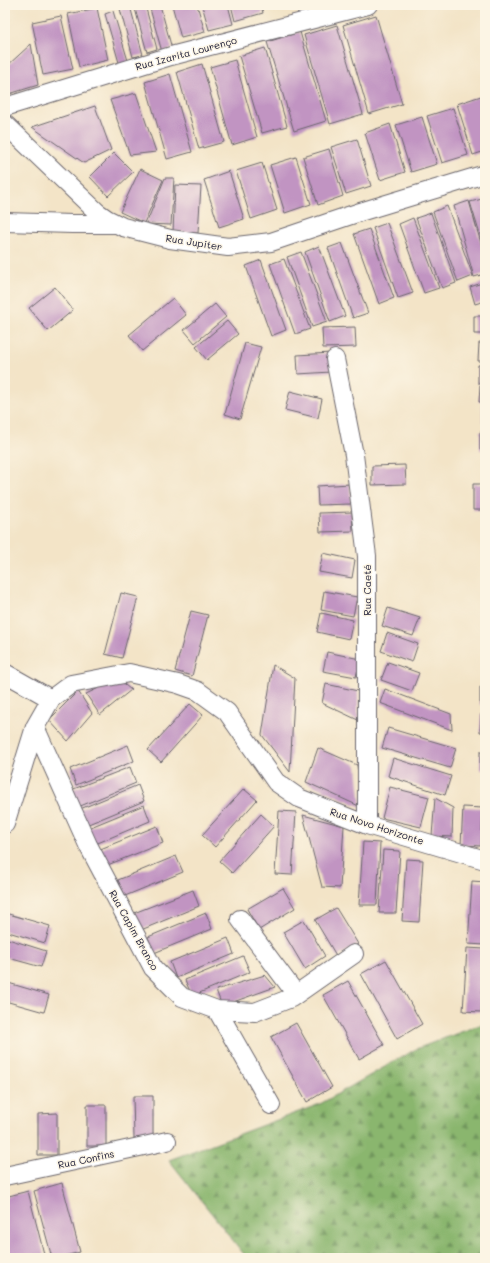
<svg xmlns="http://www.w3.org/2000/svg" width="490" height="1263" font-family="Mali,sans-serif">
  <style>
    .forest { fill: url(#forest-firs); stroke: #566c54 }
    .building { fill: #c194c2 }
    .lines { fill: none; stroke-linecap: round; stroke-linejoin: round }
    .minor-casing { stroke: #6b666c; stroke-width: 20 }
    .minor { stroke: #fff; stroke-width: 18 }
    .labels { text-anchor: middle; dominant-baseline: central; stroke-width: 3; stroke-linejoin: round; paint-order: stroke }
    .street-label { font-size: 10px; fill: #22223b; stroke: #fcf5e5 }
  </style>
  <defs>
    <pattern id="forest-firs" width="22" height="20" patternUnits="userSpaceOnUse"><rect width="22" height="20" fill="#8ab66e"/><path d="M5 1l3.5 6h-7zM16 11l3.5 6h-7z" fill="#70945c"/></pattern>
  </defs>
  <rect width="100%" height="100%" fill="#fcf5e5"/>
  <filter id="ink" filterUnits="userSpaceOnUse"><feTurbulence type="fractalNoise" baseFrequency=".025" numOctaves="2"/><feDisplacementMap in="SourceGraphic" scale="8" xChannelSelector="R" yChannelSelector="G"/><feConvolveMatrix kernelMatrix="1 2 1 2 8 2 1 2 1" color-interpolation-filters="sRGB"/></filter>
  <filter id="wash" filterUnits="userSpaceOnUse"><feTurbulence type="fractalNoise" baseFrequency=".012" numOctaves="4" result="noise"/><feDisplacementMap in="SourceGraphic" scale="16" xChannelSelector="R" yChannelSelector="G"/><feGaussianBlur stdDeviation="0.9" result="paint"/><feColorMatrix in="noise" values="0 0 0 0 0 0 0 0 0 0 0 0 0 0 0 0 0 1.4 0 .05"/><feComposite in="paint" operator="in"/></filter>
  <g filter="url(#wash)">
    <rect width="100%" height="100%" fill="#f3e4c7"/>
    <path class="forest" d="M485 1023V1258H247L169 1160 320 1104 416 1049Z"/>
    <g id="blocks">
      <path class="building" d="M134 5H145L157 49 147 52Z
        M149 5H160L172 49 162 52Z
        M172 5H197L205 32 181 38Z
        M202 5H228L233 24 209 30Z
        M231 5H261L263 13 235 21Z
        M130 6 143 55 133 57 120 9Z
        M97 8 108 60 79 67 68 14Z
        M113 11 129 64 120 66 105 14Z
        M376 15 402 104 369 114 343 25Z
        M61 16 73 69 43 75 32 22Z
        M337 25 363 114 330 124 304 35Z
        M300 32 326 121 294 131 267 42Z
        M31 44 38 85 9 94 7 66Z
        M265 48 287 126 262 133 239 56Z
        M5 54 9 58 5 62Z
        M235 60 257 137 232 145 210 67Z
        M202 64 224 142 199 149 177 72Z
        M170 74 192 152 167 159 145 82Z
        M136 93 156 152 130 155 110 100Z
        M484 95 485 99V151L473 155 457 104Z
        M95 106 111 150 84 163 32 127Z
        M453 108 468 155 442 163 427 116Z
        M422 117 437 164 411 172 396 125Z
        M390 124 405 172 380 180 365 133Z
        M357 139 371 186 346 194 331 147Z
        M329 149 343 196 318 205 303 157Z
        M114 153 133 172 108 196 90 177Z
        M296 157 311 204 285 213 270 165Z
        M262 163 277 210 251 219 236 171Z
        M140 169 163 180 144 223 120 212Z
        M229 171 244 219 219 227 204 180Z
        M165 178H174L171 225 146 224Z
        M175 185 201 186 198 233 173 232Z
        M482 199 485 208V240L482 241 470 202Z
        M469 201 485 258V274L474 277 454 206Z
        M447 206 473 276 458 282 433 212Z
        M431 213 456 283 442 288 416 218Z
        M413 218 439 288 424 293 399 224Z
        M387 223 413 293 398 298 373 228Z
        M369 229 394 298 379 304 354 234Z
        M342 243 368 313 353 318 328 248Z
        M319 246 345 316 330 322 305 252Z
        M301 252 327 322 312 327 287 257Z
        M284 259 310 329 295 334 270 264Z
        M261 260 286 330 271 336 246 266Z
        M485 282V301L475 304 470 287Z
        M55 287 73 310 48 331 29 308Z
        M173 298 186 315 142 351 129 335Z
        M215 304 226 317 195 343 184 330Z
        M474 316H485V334H474Z
        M227 321 238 334 207 360 196 347Z
        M355 327 356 347 323 348 322 328Z
        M245 343 261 347 240 419 225 414Z
        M479 343H485V361H478Z
        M331 353V372L298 374 297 355Z
        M478 365H485V383H478Z
        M480 385H485V402H479Z
        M290 391 322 399 318 418 285 410Z
        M482 404H485V422H482Z
        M480 432H485V450H480Z
        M405 465 406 484 372 485V466Z
        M350 484 351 504 318 505 317 486Z
        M473 484H485V510H473Z
        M352 512 353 531 320 532 319 513Z
        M323 553 355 560 352 578 319 572Z
        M324 591 357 597 353 616 321 610Z
        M121 593 138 597 122 658 105 654Z
        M388 608 420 618 413 636 382 626Z
        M191 611 208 615 192 676 175 671Z
        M321 613 353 620 349 639 317 632Z
        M387 633 418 644 412 662 381 651Z
        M327 652 360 659 356 677 323 671Z
        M388 662 419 673 412 691 381 680Z
        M273 665 295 678 290 772 262 735Z
        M118 679 131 690 100 715 86 694Z
        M326 684 358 691V720L322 703Z
        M480 687H485V705H480Z
        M385 689 451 714 452 730 380 703Z
        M78 691 92 713 68 741 49 720Z
        M190 704 203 715 161 762 148 750Z
        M481 714 485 715V732H480Z
        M388 728 456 748 450 768 382 748Z
        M128 745 134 761 76 785 70 769Z
        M318 748 357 765 361 807 306 782Z
        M480 752H485V770H480Z
        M393 758 451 776 445 795 388 776Z
        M130 767 136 783 78 807 71 790Z
        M138 785 144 801 86 825 80 809Z
        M390 787 429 797 421 827 382 818Z
        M244 789 257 800 215 847 202 835Z
        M435 798 453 808 452 837 432 836Z
        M144 805 150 821 93 845 86 829Z
        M463 807 483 808 481 846 461 845Z
        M279 811 296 812 292 875 275 874Z
        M261 814 274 826 232 873 219 861Z
        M303 815 344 826 340 888 322 887Z
        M157 826 163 843 105 866 98 850Z
        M363 842 380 843 377 905H359Z
        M383 850 400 851 396 913H379Z
        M176 856 183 872 125 896 118 880Z
        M406 859 423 860 419 922 402 921Z
        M472 881 485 882V945L468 944Z
        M283 888 295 908 259 930 247 909Z
        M193 890 199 906 141 930 134 913Z
        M336 908 358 944 337 957 315 920Z
        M5 913 50 926 45 943 5 931Z
        M206 913 212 929 154 953 148 937Z
        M304 920 325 956 305 969 283 932Z
        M5 938 46 951 41 967 5 957Z
        M228 938 234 954 176 978 170 962Z
        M467 948 485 949 481 1012 463 1011Z
        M243 956 250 972 192 996 185 980Z
        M386 960 422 1024 397 1039 361 974Z
        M265 975 275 987 222 1006 216 990Z
        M348 981 384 1045 359 1059 323 995Z
        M5 982 49 995 44 1012 5 1001Z
        M296 1023 332 1087 307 1102 271 1037Z
        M133 1096H153V1137L134 1138Z
        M87 1105H106V1146H87Z
        M57 1113V1155H38V1114Z
        M62 1183 80 1252 57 1258H52L34 1191Z
        M28 1191 45 1258H5V1197Z"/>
    </g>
  </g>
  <g filter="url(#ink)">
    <use href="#blocks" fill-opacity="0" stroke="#6b666c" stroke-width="1"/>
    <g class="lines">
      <g class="minor-casing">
        <path id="minor" d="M5 107 171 56 368 5
          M5 124 97 212 107 219 123 227 170 239 228 247 271 242 360 212 485 174
          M5 222 72 224H116
          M335 359 354 455 367 556V825
          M5 673 51 699
          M35 727 88 845 153 968 182 997 217 1010 255 1012 291 998 354 954
          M5 824 35 727 51 699 71 684 129 673 178 684 198 691 227 712 276 782 299 798 367 825 485 860
          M240 919 296 994
          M217 1010 271 1105
          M5 1176 167 1141"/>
      </g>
      <use href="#minor" class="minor"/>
    </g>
  </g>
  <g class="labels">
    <g class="street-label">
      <text transform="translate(186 53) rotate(-15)">Rua Izarita Lourenço</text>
      <text transform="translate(194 242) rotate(9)">Rua Jupiter</text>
      <text transform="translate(367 590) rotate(-90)">Rua Caeté</text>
      <text transform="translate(377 826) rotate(18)">Rua Novo Horizonte</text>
      <text transform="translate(134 930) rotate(61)">Rua Capim Branco</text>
      <text transform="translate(86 1159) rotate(-12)">Rua Confins</text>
    </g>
  </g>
  <rect width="490" height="1263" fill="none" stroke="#fcf5e5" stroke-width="20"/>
</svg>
